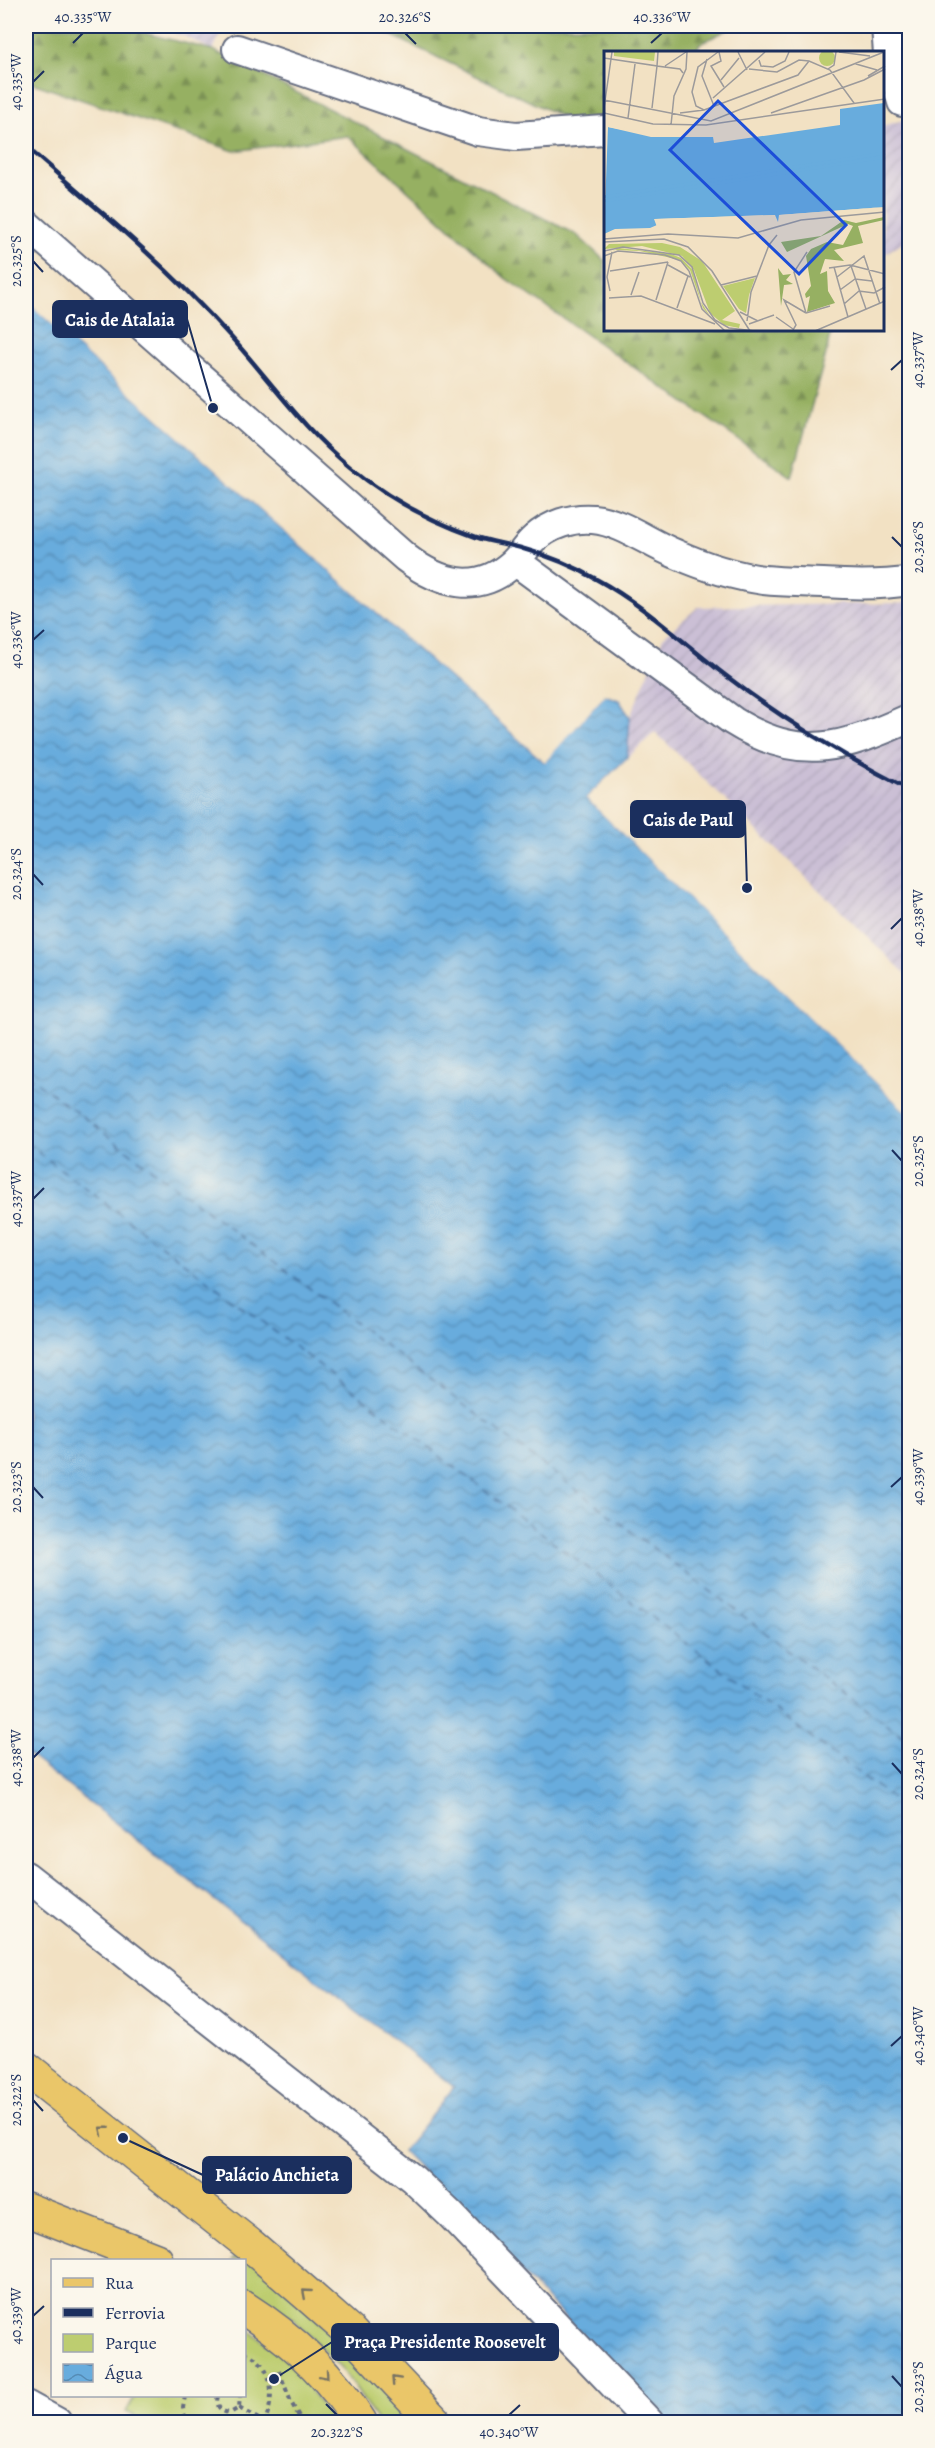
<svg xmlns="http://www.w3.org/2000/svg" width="935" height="2448" font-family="Alegreya,serif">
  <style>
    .industrial { fill: url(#industrial-furrows) }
    .green { fill: #bdcd70; stroke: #6c7e67; stroke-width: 1.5 }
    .forest { fill: url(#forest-firs); stroke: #587060; stroke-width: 1.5 }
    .water { fill: url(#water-waves); stroke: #426e9e; stroke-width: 1.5 }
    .pier { fill: #f2e1c3 }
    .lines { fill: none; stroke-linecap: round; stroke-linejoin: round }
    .ferry { stroke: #325484; stroke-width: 1.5; stroke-dasharray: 8 6; stroke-linecap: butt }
    .minor-casing { stroke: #666d81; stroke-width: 32 }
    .major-casing { stroke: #666d81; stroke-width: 36 }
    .path { stroke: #666d81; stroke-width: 4; stroke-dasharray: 4.5 4.5; stroke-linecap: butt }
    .minor { stroke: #fff; stroke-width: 28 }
    .major { stroke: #eac669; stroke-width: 33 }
    .rail { stroke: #1b2f5e; stroke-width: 4.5 }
    .oneway { stroke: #787363 }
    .ticks { fill: none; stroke: #1b2f5e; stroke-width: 2 }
    .inset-river { fill: none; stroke: #68acdd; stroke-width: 3 }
    .inset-road { fill: none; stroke: #9c9a9b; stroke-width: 1.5 }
    .view { fill: #1d4ed8; fill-opacity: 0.15; stroke: #1d4ed8; stroke-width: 3 }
    .inset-edge { fill: none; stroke: #1b2f5e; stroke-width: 3 }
    .leader { fill: none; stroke: #1b2f5e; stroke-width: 2 }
    .callout-dot { fill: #1b2f5e; stroke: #fbf7ec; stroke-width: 2 }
    .callout { fill: #1b2f5e; stroke: #1b2f5e; stroke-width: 2 }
    .callout-label { font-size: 18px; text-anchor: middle; font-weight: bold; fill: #fff }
    .neatline { fill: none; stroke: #1b2f5e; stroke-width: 2 }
    .ticks-label { font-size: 15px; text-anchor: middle; fill: #1b2f5e }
  </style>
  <defs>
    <pattern id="industrial-furrows" width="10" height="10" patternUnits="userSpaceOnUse" patternTransform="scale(1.5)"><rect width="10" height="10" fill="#cbbfd5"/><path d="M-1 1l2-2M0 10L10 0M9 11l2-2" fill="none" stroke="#aea4b9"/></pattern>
    <pattern id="forest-firs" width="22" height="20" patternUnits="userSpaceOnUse" patternTransform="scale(1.5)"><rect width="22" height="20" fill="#96b062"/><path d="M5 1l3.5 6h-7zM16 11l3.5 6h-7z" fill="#7a9054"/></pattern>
    <pattern id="water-waves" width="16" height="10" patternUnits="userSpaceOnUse" patternTransform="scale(1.5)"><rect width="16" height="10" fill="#68acdd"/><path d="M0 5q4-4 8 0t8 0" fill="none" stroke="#558cb6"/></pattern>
  </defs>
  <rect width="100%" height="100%" fill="#fbf7ec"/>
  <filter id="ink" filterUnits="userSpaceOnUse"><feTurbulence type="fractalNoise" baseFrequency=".0167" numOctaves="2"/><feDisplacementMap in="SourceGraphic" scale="12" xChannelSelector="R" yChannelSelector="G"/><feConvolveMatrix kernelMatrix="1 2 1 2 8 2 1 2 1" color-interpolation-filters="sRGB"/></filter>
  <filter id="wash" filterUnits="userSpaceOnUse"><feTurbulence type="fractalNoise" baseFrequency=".008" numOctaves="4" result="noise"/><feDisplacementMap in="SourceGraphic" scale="24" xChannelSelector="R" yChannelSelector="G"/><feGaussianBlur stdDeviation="1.35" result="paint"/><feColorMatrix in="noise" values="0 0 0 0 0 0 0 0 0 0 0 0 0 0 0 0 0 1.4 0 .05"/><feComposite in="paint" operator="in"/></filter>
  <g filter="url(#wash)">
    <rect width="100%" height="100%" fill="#f2e1c3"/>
    <path class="industrial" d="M149 26H224L213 50 184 36Z
      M909 118V243L903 242 883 255V126Z
      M909 600V977L655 732 627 758 630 717 663 637 698 607 902 603Z"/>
    <path class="green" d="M242 2250 293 2294 416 2422H378L345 2373 293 2319 245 2287 244 2260H232Z
      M245 2327 293 2363 332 2422H148L126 2412 135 2396H244Z"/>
    <path class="forest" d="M26 26H115L213 50 577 235 605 261V330H831L826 354 792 477 505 278 348 136 234 151 26 81Z
      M372 26H735L699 44 697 52H605V117L575 123Z"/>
    <path class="water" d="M26 301 544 762 605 695 619 700 630 717 627 758 586 798 909 1115V2422H666L403 2151 454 2087 26 1753Z"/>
    <path class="pier" d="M26 298 544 758 602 693 605 695 545 762 26 301Z
      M631 755 629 761 590 798 910 1110 909 1115 586 798Z"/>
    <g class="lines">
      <path class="ferry" d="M26 1074 910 1742
        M26 1143 910 1812"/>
    </g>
  </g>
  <g filter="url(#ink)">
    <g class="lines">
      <g class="minor-casing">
        <path id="minor" d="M886 26 888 54 902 102
          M237 49 478 131 516 136 605 130
          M26 224 406 558C440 584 478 595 513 563 521 556 526 546 534 539 549 525 572 517 593 519 623 522 648 543 676 554 703 566 734 576 764 580 783 582 803 582 823 583 852 585 880 586 910 581
          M515 561 733 721C800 763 843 748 910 718
          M26 1876 413 2179 450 2214 649 2422
          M26 2405 57 2422"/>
      </g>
      <g class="major-casing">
        <path id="major" d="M26 2068 251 2246 309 2296 350 2332 435 2422
          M26 2209 156 2260
          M244 2308C291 2338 331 2375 360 2422"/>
      </g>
      <path class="path" d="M244 2352C275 2364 275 2397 265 2422
        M279 2371 291 2402 302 2422
        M185 2396 183 2408 186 2422
        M218 2396C215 2405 220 2412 230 2413L239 2408 240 2396
        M239 2408 264 2422
        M185 2416 196 2422
        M291 2422 296 2413"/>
      <use href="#minor" class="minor"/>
      <use href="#major" class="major"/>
      <path class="rail" d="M26 147C46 163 65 181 85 198 136 241 185 286 230 336 270 380 303 429 350 467 387 498 430 521 476 537 491 542 508 544 524 549 549 556 574 566 596 579 644 605 682 642 725 675 782 719 845 757 910 790"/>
    </g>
    <defs><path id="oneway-chevron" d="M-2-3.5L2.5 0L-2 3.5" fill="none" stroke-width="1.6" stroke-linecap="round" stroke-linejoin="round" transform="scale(1.5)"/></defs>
    <g class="oneway">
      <use href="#oneway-chevron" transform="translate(103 2130) rotate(-141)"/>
      <use href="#oneway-chevron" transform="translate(306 2293) rotate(-139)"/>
      <use href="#oneway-chevron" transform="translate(325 2375) rotate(49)"/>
      <use href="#oneway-chevron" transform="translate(395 2380) rotate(-133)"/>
    </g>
  </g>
  <path class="ticks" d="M405 33 416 44M73 43 83 33M651 43 662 33M33 82 44 71M33 261 43 272M891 370 902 360M892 537 902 547M33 640 44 630M33 874 43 885M891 929 902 918M892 1150 902 1161M33 1199 44 1188M33 1487 43 1498M891 1487 902 1477M33 1758 44 1747M892 1763 902 1774M891 2046 902 2036M33 2100 43 2111M33 2316 44 2306M892 2376 902 2387M326 2404 337 2415M509 2415 520 2405"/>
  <g transform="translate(604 51)">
    <rect width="280" height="280" fill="#f2e1c3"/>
    <path d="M215 7a8 8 0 1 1 16 0a8 8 0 1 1-16 0ZM10 1H51L50 10 10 5ZM58 192 76 196 98 210 131 260 118 269 136 273 135 277 120 274 106 262 90 219 78 205 38 195 0 198 5 193ZM15 197 67 203 77 207 89 219 97 251 106 265 99 257 86 219 76 209 36 200 11 199 0 204ZM151 227 145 244 142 262 135 258 119 235Z" fill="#bdcd70"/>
    <path d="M280 166V169L254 175 259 192 230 199 240 210 221 208 216 223 223 220 224 240 231 252 203 261 206 245 202 247 201 243 207 235 202 205 207 198 223 191 239 194 249 175 244 173 183 201 177 191 217 185 240 169 252 172ZM174 217 179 224 187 223 182 229 189 233 180 234 177 255Z" fill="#96b062"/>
    <path d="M280 52V156L175 164 174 171 171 164 52 168 53 174 46 177 11 178 0 183 4 76 47 86H109L110 92 236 74V58Z" fill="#68acdd"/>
    <path d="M2 74 58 83V86L4 76 0 95ZM280 156 178 166 175 170V164ZM171 164V171L168 167 55 171 53 176 50 168Z" fill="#f2e1c3"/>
    <path class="inset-river" d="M0 146 281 102M0 150 281 106"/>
    <path class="inset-road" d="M54 1 53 15 76 18 79 22M115 1 117 10 107 15 120 36M134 1 143 19M235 1 266 5M0 7 53 15 48 57M103 8 98 25 110 55M155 9 157 15 169 16 181 10 185 1M252 13 273 19M61 15 82 1M145 18 173 21 195 9 205 10 226 19 250 52M224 18 230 14 232 1M264 25 281 15M117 29 135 7M109 47 161 1M0 49 107 70 280 1M0 57 8 1M100 59 92 55 88 41 94 16 114 1M0 62 49 73 102 74 281 48M76 62 100 59 194 24 205 10M167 62 260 29 281 18M24 67 31 13M67 74 70 45 82 18 83 1M0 188 64 183 134 187 197 169 281 161M0 191 60 188 84 196 108 220 146 280M0 200 19 196 75 204 88 216 99 252 111 269 125 277 151 280M0 205 14 200 61 204 77 210 85 220 98 258 121 280M64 214 86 226M247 215 262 258M230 216 244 266M225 217 246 214 281 223M6 220 64 211M233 226 260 205 276 253M117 234 153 225M236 239 251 228 268 230M6 240 3 226 8 201M27 244 35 221M5 247 37 245 111 273M52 249 64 211M240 253 255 240 270 242 281 236M73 257 84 225M136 261 154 270M202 262 190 221 203 201M202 262 226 255M172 266 189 278M143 270 147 241 165 194 173 184M145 273 170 264M189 279 192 274 180 249 202 262M211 280 281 250"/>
    <path class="view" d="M114 50 242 174 195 223 66 99Z"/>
    <rect width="280" height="280" class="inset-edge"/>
  </g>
  <path class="leader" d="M213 408L187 319M747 888L745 819M123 2138L203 2175M274 2379L332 2342"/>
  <g class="callout-dot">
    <circle cx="213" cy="408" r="6"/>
    <circle cx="747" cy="888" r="6"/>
    <circle cx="123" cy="2138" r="6"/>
    <circle cx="274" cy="2379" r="6"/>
  </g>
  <g class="callout">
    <rect x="53" y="301" width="134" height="36" rx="6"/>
    <rect x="631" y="801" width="114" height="36" rx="6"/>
    <rect x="203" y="2157" width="148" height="36" rx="6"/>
    <rect x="332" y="2324" width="226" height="36" rx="6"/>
  </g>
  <g class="callout-label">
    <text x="120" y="326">Cais de Atalaia</text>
    <text x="688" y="826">Cais de Paul</text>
    <text x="277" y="2181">Palácio Anchieta</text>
    <text x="445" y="2348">Praça Presidente Roosevelt</text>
  </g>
  <rect width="935" height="2448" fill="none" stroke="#fbf7ec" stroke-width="66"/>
  <rect x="51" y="2259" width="195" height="138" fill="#fbf7ec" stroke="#a1a7b3" stroke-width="1.5"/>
  <rect x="63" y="2278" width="30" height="9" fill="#eac669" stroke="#a1a7b3" stroke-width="1.5"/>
  <text x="105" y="2289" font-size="18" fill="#1b2f5e">Rua</text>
  <rect x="63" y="2308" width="30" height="9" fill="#1b2f5e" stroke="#a1a7b3" stroke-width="1.5"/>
  <text x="105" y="2319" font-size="18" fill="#1b2f5e">Ferrovia</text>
  <rect x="63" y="2334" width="30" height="18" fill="#bdcd70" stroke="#a1a7b3" stroke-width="1.5"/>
  <text x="105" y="2349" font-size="18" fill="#1b2f5e">Parque</text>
  <rect x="63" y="2364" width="30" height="18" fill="url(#water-waves)" stroke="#a1a7b3" stroke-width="1.5"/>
  <text x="105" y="2379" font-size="18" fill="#1b2f5e">Água</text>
  <rect x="33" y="33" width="869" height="2382" class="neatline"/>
  <g class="ticks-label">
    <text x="83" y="22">40.335°W</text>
    <text x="405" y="22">20.326°S</text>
    <text x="662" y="22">40.336°W</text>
    <text transform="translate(16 82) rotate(-90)" y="5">40.335°W</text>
    <text transform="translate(16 261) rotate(-90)" y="5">20.325°S</text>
    <text transform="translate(918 360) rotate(-90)" y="5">40.337°W</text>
    <text transform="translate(918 547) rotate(-90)" y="5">20.326°S</text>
    <text transform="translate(16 640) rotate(-90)" y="5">40.336°W</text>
    <text transform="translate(16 874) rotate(-90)" y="5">20.324°S</text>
    <text transform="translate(918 918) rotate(-90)" y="5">40.338°W</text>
    <text transform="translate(918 1161) rotate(-90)" y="5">20.325°S</text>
    <text transform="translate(16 1199) rotate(-90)" y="5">40.337°W</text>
    <text transform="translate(918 1477) rotate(-90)" y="5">40.339°W</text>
    <text transform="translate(16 1487) rotate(-90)" y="5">20.323°S</text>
    <text transform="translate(16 1758) rotate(-90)" y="5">40.338°W</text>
    <text transform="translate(918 1774) rotate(-90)" y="5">20.324°S</text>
    <text transform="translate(918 2036) rotate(-90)" y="5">40.340°W</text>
    <text transform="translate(16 2100) rotate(-90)" y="5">20.322°S</text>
    <text transform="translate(16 2316) rotate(-90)" y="5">40.339°W</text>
    <text transform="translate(918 2387) rotate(-90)" y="5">20.323°S</text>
    <text x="337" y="2437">20.322°S</text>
    <text x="509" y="2437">40.340°W</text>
  </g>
</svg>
